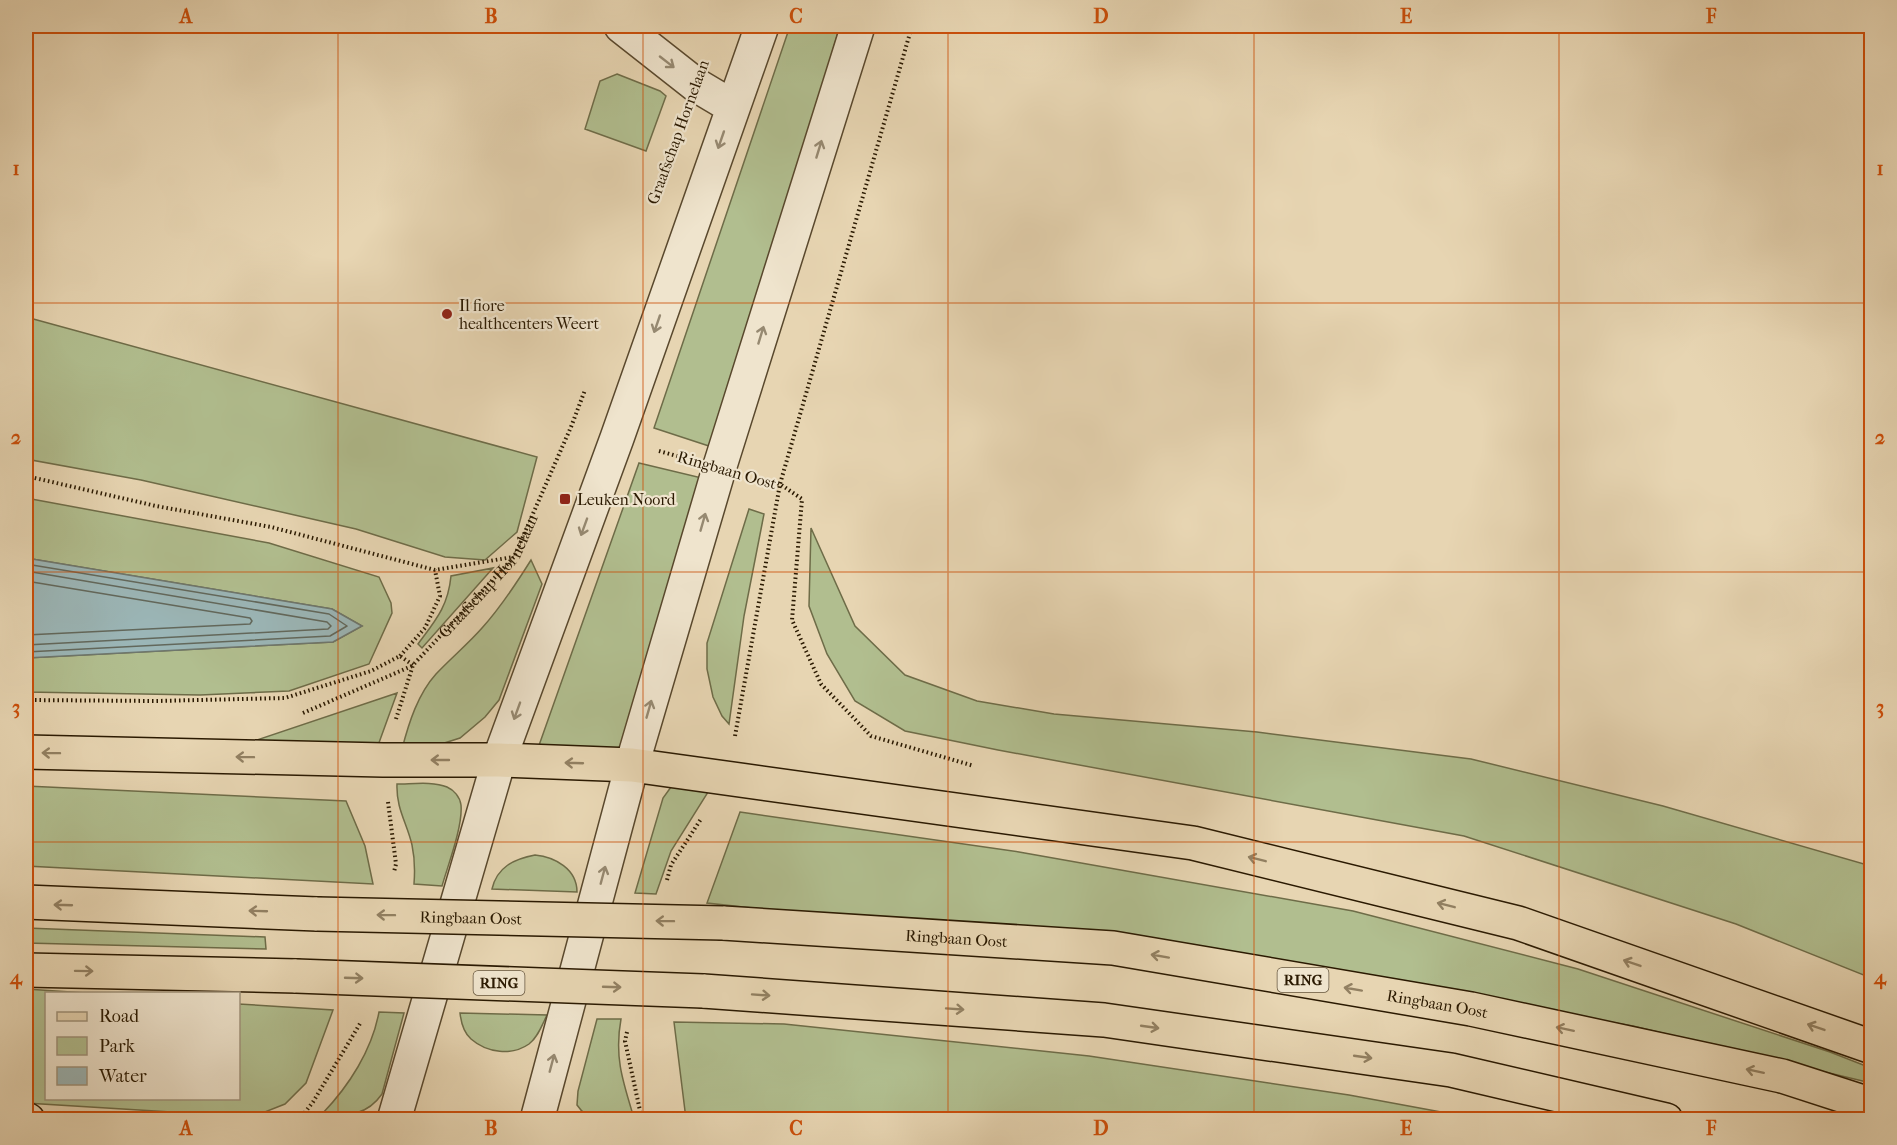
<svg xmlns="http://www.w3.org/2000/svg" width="1897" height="1145" font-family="'IM FELL French Canon',serif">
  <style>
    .green { fill: #b1be8f; stroke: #6e6c48; stroke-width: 1.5 }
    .water { fill: #9bb6b7; stroke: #6e776e; stroke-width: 1.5 }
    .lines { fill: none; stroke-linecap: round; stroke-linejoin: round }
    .shore { stroke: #62685c; stroke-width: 1.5 }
    .minor-casing { stroke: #59482d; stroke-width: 36 }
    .major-casing { stroke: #2a1901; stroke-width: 36 }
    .path { stroke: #2a1901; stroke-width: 4; stroke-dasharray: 1.5 3; stroke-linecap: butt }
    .minor { stroke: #efe4cd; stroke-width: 33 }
    .major { stroke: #e7d5b2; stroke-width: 33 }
    .major-bridge-casing { stroke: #2a1901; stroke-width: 36; stroke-linecap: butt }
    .major-bridge { stroke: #e7d5b2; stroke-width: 33 }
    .oneway { stroke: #968971 }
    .oneway2 { stroke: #928062 }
    .grid { fill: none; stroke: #cc4f0a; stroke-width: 1.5; stroke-opacity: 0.55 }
    .poi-dot { fill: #8f2418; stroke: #efe4cd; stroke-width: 2 }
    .labels { text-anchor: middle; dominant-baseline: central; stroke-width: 4.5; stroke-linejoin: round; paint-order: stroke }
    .shield { fill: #efe4cd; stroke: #65563e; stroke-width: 1.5 }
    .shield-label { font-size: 15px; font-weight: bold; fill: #2a1901 }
    .street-label { font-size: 16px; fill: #2a1901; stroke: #efe4cd }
    .poi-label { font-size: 16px; fill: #2a1901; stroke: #efe4cd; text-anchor: start }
    .neatline { fill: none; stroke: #cc4f0a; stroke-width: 2 }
    .grid-label { font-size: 20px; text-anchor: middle; font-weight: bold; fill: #cc4f0a }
  </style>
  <rect width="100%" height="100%" fill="#e7d5b2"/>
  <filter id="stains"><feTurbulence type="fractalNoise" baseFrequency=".00333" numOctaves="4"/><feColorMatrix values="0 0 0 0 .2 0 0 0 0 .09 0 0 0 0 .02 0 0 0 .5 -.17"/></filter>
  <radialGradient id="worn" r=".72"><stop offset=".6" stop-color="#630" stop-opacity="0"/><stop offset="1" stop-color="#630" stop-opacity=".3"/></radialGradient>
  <path class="green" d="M790 26H840L715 448 654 428Z
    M617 74 660 91 666 96 646 151 585 129 600 81Z
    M26 317 537 457 517 532 485 560 445 557 356 529 141 480 26 459Z
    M639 463 706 479 624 750 537 751Z
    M26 498 269 543 379 577 391 603 392 613 369 664 289 691 200 695 26 692V658L333 642 362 626 332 609 26 558Z
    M749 509 764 514 744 616 729 724 722 716 713 697 707 669V643Z
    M811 528 855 626 905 675 977 701 1054 714 1257 732 1471 759 1663 806 1871 866V978L1736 924 1464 836 998 750 905 731 855 701 827 654 809 606Z
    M531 560 542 584 499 700 485 717 460 738 438 745 402 749C409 722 418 694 436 674 451 658 468 644 482 628 501 607 516 584 531 560Z
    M493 568 422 648 418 644C435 621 448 607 451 576Z
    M397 693 376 751 233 748Z
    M397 784C412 784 433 781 447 787 454 790 460 797 461 805 463 826 448 865 442 886L414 884C415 871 415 859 412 845 407 823 396 809 397 784Z
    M26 786 346 801 365 846 373 884 26 866Z
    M678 786 710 789 671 851 656 894 635 893 663 798 671 787Z
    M740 812 1019 852 1353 911 1578 969 1830 1052 1871 1068V1083L1633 1026 1282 966 707 903Z
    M535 855C555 857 577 869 577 892L492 889C497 867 514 859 535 855Z
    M26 928 265 937 266 949 26 943Z
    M26 989 86 993 46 994V1098H238L239 1004 333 1010 306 1083 285 1104 252 1117 26 1103Z
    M379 1012 404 1013 382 1094C366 1117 347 1115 322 1114 349 1086 372 1050 379 1012Z
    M460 1013 547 1015C542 1025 538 1037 529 1044 512 1056 487 1053 471 1039 464 1033 461 1022 460 1013Z
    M597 1019H621C614 1057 623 1082 634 1118 611 1119 591 1126 577 1105L578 1091Z
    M674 1022 784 1024 1089 1056 1349 1095 1479 1119H686Z"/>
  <path class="water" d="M26 558 332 609 362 626 333 642 26 658Z"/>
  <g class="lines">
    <path class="shore" d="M26 564 329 614 347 626 330 636 26 652
      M26 571 327 622 331 626 328 629 26 645
      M26 581 250 618 252 621 250 624 26 635"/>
    <g class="minor-casing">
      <path id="minor" d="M621 26 696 85 733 107
        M394 1120 499 760 617 438 762 26
        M537 1120 632 765 719 469 858 26"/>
    </g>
    <g class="major-casing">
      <g id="major">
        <path d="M26 752 383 760H499L632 765 1193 843 1518 923 1872 1047"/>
        <path d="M26 902 317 914"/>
        <path id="s2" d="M723 923 1113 948 1471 1009 1782 1076 1872 1105"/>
        <path d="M26 970 296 976"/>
        <path d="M703 991 1104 1020 1451 1070 1666 1120"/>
        <path d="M26 1119 28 1120"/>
      </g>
    </g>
    <g class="path">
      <path d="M659 451 677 456"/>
      <path d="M26 476 156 506 271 527 435 570 513 557"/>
      <path d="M760 479 780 484 802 499 792 620 821 684 871 736 974 766"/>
      <path d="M400 656 425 628 440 596 435 570"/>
      <path d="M26 700 156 701 285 698 371 671 400 656 413 665"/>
      <path d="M303 713 412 666"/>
      <path id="s1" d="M396 719 413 665 514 557 571 427 585 390"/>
      <path d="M735 736 780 484 912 26"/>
      <path d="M388 802 396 864 394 872"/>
      <path d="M667 880 671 865 701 819"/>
      <path d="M627 1032 625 1041 642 1120"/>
      <path d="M299 1120 313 1102 361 1022"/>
    </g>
    <use href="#minor" class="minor"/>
    <use href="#major" class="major"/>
    <g class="major-bridge-casing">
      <g id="major-bridge">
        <path id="s3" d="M317 914 723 923"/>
        <path d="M296 976 703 991"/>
      </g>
    </g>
    <use href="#major-bridge" class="major-bridge"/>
  </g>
  <defs><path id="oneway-shaft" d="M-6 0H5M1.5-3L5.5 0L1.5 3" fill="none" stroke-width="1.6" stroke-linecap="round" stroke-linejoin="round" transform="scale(1.5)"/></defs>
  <g class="oneway">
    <use href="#oneway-shaft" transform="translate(667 62) rotate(38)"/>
    <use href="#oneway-shaft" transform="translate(721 140) rotate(109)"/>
    <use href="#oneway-shaft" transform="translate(819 149) rotate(-73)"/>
    <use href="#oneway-shaft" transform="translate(657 324) rotate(109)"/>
    <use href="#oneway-shaft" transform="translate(761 335) rotate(-73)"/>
    <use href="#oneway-shaft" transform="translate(703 522) rotate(-74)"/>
    <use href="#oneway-shaft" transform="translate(584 527) rotate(110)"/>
    <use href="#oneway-shaft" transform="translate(649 709) rotate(-74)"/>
    <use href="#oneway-shaft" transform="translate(517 711) rotate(110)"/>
    <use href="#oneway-shaft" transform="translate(603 875) rotate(-75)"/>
    <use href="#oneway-shaft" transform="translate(552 1063) rotate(-75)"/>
  </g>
  <g class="oneway2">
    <use href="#oneway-shaft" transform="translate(51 753) rotate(-179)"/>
    <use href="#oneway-shaft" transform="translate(245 757) rotate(-179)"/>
    <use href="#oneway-shaft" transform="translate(440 760) rotate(180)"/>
    <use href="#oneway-shaft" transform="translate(574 763) rotate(-178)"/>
    <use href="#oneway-shaft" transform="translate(1257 859) rotate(-166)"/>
    <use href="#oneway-shaft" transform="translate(63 905) rotate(-178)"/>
    <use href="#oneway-shaft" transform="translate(1446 905) rotate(-166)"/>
    <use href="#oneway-shaft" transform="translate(258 911) rotate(-178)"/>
    <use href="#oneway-shaft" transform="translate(386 915) rotate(-179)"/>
    <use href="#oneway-shaft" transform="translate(665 921) rotate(-179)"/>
    <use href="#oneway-shaft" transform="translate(1160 956) rotate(-170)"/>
    <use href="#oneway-shaft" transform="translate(1632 963) rotate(-161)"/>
    <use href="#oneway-shaft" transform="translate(84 971) rotate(1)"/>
    <use href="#oneway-shaft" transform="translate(354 978) rotate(2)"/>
    <use href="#oneway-shaft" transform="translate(612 987) rotate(2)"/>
    <use href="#oneway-shaft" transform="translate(1353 989) rotate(-170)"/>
    <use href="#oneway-shaft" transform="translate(761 995) rotate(4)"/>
    <use href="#oneway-shaft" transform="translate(955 1009) rotate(4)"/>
    <use href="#oneway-shaft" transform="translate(1150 1027) rotate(8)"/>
    <use href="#oneway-shaft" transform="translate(1816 1027) rotate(-161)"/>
    <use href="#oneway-shaft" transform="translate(1565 1029) rotate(-168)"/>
    <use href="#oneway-shaft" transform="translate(1363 1057) rotate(8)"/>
    <use href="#oneway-shaft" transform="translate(1755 1071) rotate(-168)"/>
  </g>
  <path class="grid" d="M338 26V1120M643 26V1120M948 26V1120M1254 26V1120M1559 26V1120M26 303H1872M26 572H1872M26 842H1872"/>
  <g class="poi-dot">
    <circle cx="447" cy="314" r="6"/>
    <rect x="559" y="493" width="12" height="12" rx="3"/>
  </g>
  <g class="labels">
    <g class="shield">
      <rect x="1277.5" y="968" width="51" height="24" rx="4.5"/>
      <rect x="473.5" y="971" width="51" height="24" rx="4.5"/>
    </g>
    <g class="shield-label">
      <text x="1303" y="980">RING</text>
      <text x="499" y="983">RING</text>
    </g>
    <g class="street-label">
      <text transform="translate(678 132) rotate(-70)">Graafschap Hornelaan</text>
      <text transform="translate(727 470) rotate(16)">Ringbaan Oost</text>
      <text stroke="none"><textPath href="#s1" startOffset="174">Graafschap Hornelaan</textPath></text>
      <text stroke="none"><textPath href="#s3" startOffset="154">Ringbaan Oost</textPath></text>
      <text stroke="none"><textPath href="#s2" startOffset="234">Ringbaan Oost</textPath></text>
      <text stroke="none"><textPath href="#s2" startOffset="720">Ringbaan Oost</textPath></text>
    </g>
    <g class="poi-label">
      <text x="459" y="305">Il fiore<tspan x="459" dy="18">healthcenters Weert</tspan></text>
      <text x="577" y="499">Leuken Noord</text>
    </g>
  </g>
  <rect width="1897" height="1145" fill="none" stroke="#e7d5b2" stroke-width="66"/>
  <rect x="45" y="992" width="195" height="108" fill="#efe4cd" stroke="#a0937b" stroke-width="1.5"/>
  <rect x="57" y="1012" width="30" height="9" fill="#e7d5b2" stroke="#a0937b" stroke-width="1.5"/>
  <text x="99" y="1022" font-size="18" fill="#2a1901">Road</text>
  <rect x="57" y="1037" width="30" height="18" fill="#b1be8f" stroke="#a0937b" stroke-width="1.5"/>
  <text x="99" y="1052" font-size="18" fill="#2a1901">Park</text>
  <rect x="57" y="1067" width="30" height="18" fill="#9bb6b7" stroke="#a0937b" stroke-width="1.5"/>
  <text x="99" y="1082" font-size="18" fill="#2a1901">Water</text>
  <rect x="33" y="33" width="1831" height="1079" class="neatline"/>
  <g class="grid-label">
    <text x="186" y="23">A</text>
    <text x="491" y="23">B</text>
    <text x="796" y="23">C</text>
    <text x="1101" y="23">D</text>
    <text x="1406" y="23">E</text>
    <text x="1711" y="23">F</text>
    <text x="16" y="175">1</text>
    <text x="1880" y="175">1</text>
    <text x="16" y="444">2</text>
    <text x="1880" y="444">2</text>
    <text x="16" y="714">3</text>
    <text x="1880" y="714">3</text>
    <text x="16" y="984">4</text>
    <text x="1880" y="984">4</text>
    <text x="186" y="1135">A</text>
    <text x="491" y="1135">B</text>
    <text x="796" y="1135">C</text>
    <text x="1101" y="1135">D</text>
    <text x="1406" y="1135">E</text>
    <text x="1711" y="1135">F</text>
  </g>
  <rect width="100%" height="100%" filter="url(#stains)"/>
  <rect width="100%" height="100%" fill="url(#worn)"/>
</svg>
